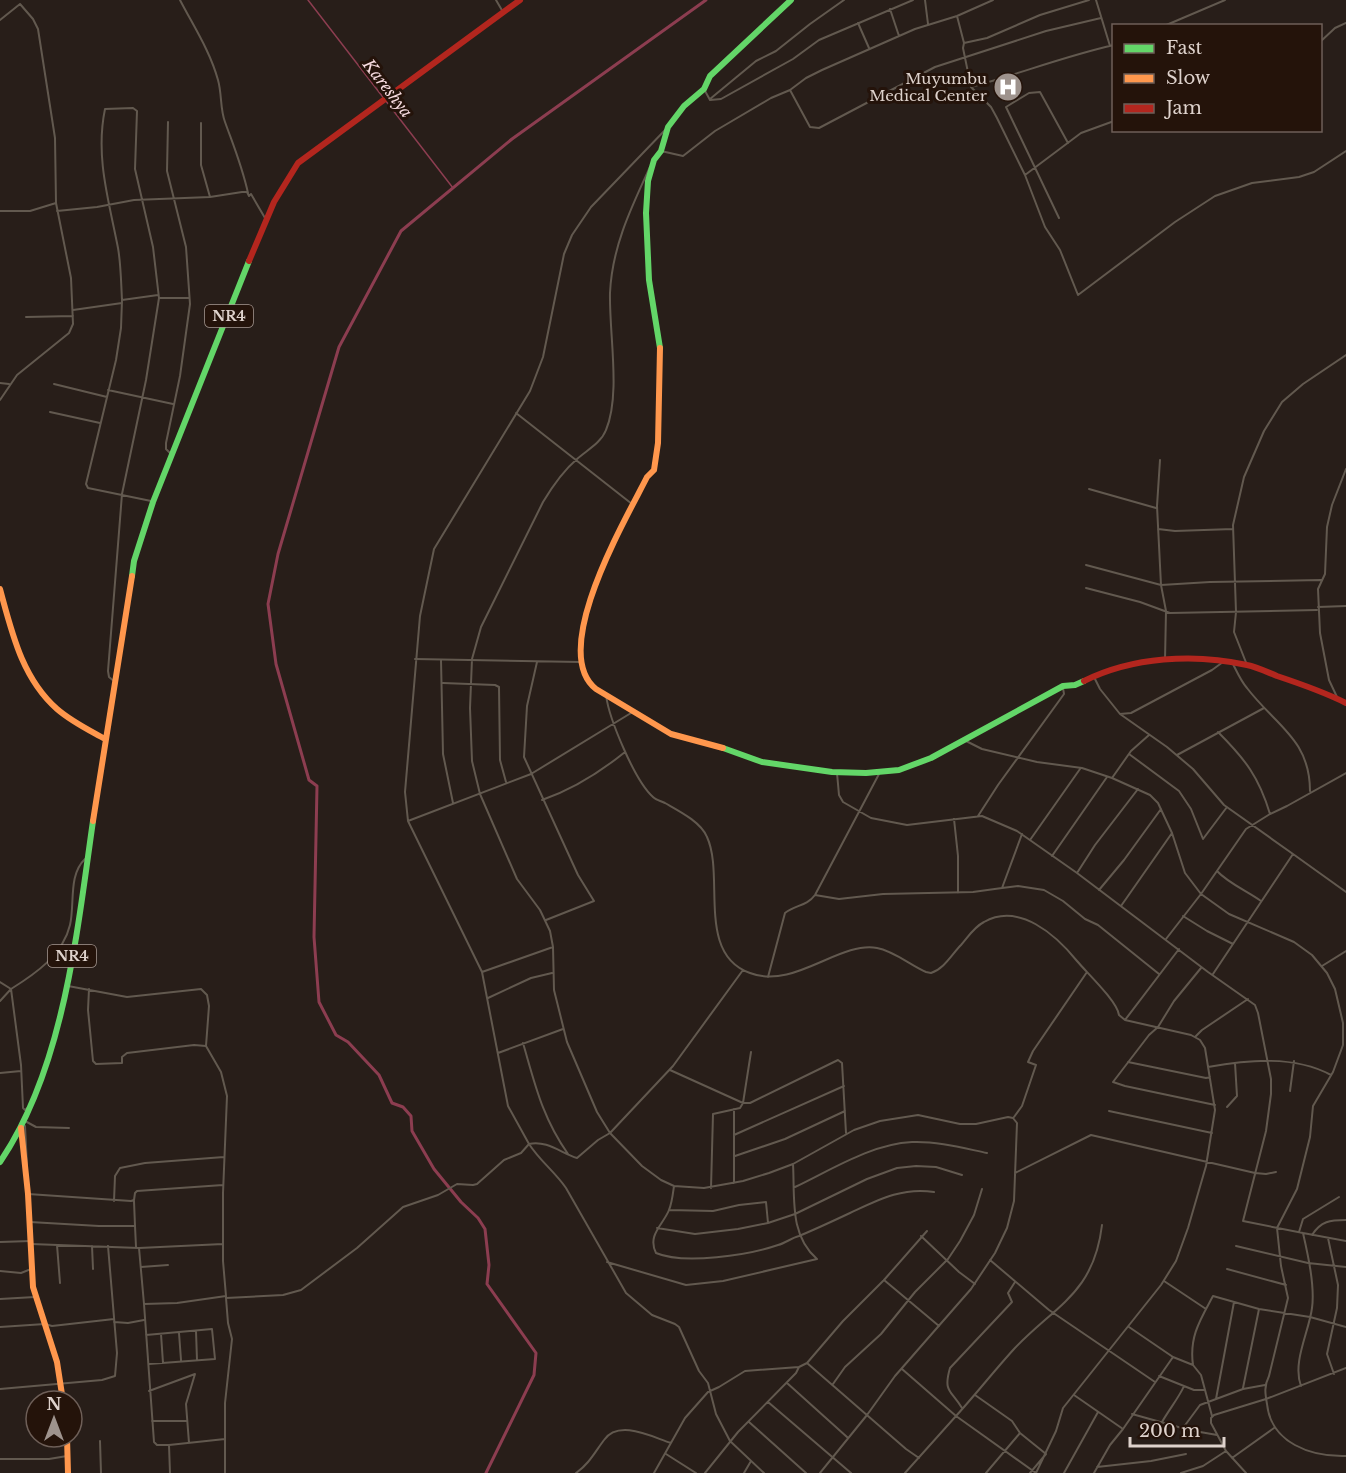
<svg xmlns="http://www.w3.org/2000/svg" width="1346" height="1473" font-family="'Libre Baskerville',serif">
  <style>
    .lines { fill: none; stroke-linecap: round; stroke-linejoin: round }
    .stream { stroke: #8c3d50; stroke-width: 1.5 }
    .canal { stroke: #8c3d50; stroke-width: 3 }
    .street { stroke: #62594f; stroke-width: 2 }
    .fast { stroke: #63d668; stroke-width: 6 }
    .slow { stroke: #ff974d; stroke-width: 6 }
    .jam { stroke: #b3261e; stroke-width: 6 }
    .labels { text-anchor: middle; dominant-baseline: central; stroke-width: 6; stroke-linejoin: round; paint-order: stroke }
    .shield { fill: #24130a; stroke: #a69992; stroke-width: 1.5 }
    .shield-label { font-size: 14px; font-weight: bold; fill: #ded2cc }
    .poi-label { font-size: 15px; fill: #ded2cc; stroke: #24130a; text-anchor: end }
    .water-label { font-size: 16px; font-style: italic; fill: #f7dce0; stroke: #24130a }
  </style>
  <rect width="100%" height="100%" fill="#281e19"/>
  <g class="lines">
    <path class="stream" d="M308 0 453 188"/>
    <path class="canal" d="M486 1473 534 1375 536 1353 487 1284 489 1265 485 1229 478 1218 461 1202 434 1169 412 1131 411 1116 403 1107 392 1103 379 1075 348 1042 336 1035 319 1002 314 937 317 786 309 780 276 664 268 604 278 554 339 347 401 231 512 139 706 0"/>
    <path class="street" d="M180 0C194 27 210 51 218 80 222 94 220 109 225 122 234 147 242 166 248 193
      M496 0 503 12
      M925 0 928 24
      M1096 0 1110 46
      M890 9 899 36
      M957 16 964 43 963 48 971 87 991 107 997 118 1025 175 1045 227 1060 250 1078 295 1175 222 1215 196 1252 183 1299 177 1314 172 1346 151
      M0 20 20 4 33 19 38 29 55 138 56 203 71 278 73 324 69 333 17 375 0 400
      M858 23 869 48
      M1164 26 1225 0
      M1320 42 1335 28 1346 23
      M964 43 987 38 1040 15 1089 0
      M971 87C1019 74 1065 56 1114 45
      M704 89 710 100 721 99 793 59 819 40 913 0
      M790 90 810 127 819 128 935 67 1046 31 1101 18
      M710 99 756 61 776 51 810 24 844 0
      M168 122 167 171 186 247 190 304 180 376 166 443V449L171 454
      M201 123V165L210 197
      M667 128 591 207 572 235 564 254 543 357 530 391 434 549 420 616 405 792 408 821 482 972 508 1106 529 1144C547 1140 561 1153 577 1158L598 1140 610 1133 673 1066 743 970
      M661 151 683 156 715 131 771 98 790 90 806 78 822 70 915 29 957 16 993 0
      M650 167C631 208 612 247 610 293 609 334 621 394 606 430 601 443 587 450 577 459 563 471 552 487 543 502L481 627 472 659 470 708 472 761 480 794 517 879 540 910 550 931 553 947 554 990 567 1042 597 1112 610 1133 642 1166 661 1180 674 1186 704 1188 743 1181 769 1173 793 1164 854 1130 880 1121 918 1115 960 1124H976L1008 1117 1013 1118 1017 1123 1014 1201 1007 1228 995 1253 971 1289 895 1376 867 1415 820 1473
      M1025 175 1081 133 1114 121
      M0 211H30L56 203
      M57 211 97 207 134 200 210 197 242 192H247L249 196 251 194 265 218
      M1059 218 1006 107 1029 93 1040 92 1068 143
      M159 298H189
      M73 310 122 303
      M26 317 73 316
      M0 383 9 384
      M54 384 107 397
      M108 390 173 404
      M50 412 100 423
      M516 413 632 504
      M1160 460 1157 506 1161 585 1166 611 1165 660
      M1089 489 1156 508
      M151 501 88 488 86 484 116 360 121 328 122 300 158 295
      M1158 529 1175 531 1233 529
      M1086 565 1161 585 1210 582 1321 580
      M1086 588 1140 602 1170 613 1317 610
      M1318 607 1346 606
      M415 659 580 662
      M441 660 443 754 453 803
      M537 662 527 706 524 757 578 875 594 901 546 920
      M1233 664C1237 672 1241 681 1247 688 1275 725 1310 739 1310 791
      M1247 665 1234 632 1236 612 1233 525 1244 477 1264 431 1282 402 1303 384 1346 355
      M1094 677 1100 689 1120 714 1167 747 1193 769 1224 805 1293 854 1213 974
      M115 682 109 677 108 671 122 494 146 380 159 298 153 247 135 169 137 111 133 108 105 109C95 157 109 201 118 248 121 265 121 282 122 300
      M443 683 495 685 499 687 500 760 506 782
      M606 695C609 719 635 781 653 797 656 800 661 801 665 803 679 811 701 822 707 837 725 876 696 954 750 973 794 990 839 941 877 948 894 951 910 965 926 972L931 973C944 969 952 954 961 945 968 937 974 927 984 922 1019 902 1056 935 1077 961 1087 973 1117 1001 1119 1015L1125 1020 1191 1035 1200 1040 1205 1048 1215 1110 1206 1166 1188 1228 1176 1261 1161 1285 1063 1408 1056 1431 1036 1473
      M1337 697 1329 680 1320 633 1318 589 1325 574 1327 527 1332 505 1346 469
      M1120 714 1131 713 1212 670 1223 662
      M1218 732C1245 759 1259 777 1270 814
      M964 740 982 749 1037 762 1082 768 1112 778 1150 795 1158 803 1172 833 1185 873 1201 894 1229 914 1294 942 1312 955 1327 973 1335 989 1343 1023V1045L1333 1072 1313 1106 1310 1137 1297 1189 1277 1228 1281 1266 1288 1298 1269 1376C1264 1386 1265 1393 1267 1404 1271 1443 1311 1457 1346 1456
      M1129 754 1179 791 1191 809 1203 839 1227 807
      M1177 755 1264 708
      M837 773 839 795 843 802 871 818 907 825 982 816 1017 831 1077 873 1208 972 1255 1005 1258 1013 1271 1079V1094L1266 1131 1243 1221 1303 1233C1308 1255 1315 1286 1312 1308 1309 1332 1292 1362 1301 1386
      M1112 778 1131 751 1149 735
      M542 800C574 789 599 773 625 752
      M978 816 998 785 1064 694 1063 688
      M954 819 958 856V893
      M408 821 531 774 631 713
      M1030 840 1080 769
      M1293 854 1346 892
      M1052 856 1107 777
      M1217 871C1228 883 1247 891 1261 901
      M1077 873 1095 845 1138 789
      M1002 888 1018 886 1044 890 1063 901 1085 919 1098 925 1159 974
      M1099 890 1124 860 1161 809
      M815 895 839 899 883 894 973 892 1002 888 1022 834
      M1121 906 1172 833
      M1183 916 1207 931 1233 944
      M1166 939 1201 894 1246 829 1270 814 1287 806 1346 773
      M1322 966 1346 951
      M1201 968 1174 1001 1158 1027 1149 1035 1113 1082 1125 1086 1215 1105
      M482 972 553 947
      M768 977 785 913C795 905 807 906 815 895L879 774
      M0 982 11 989 0 1001
      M68 986 127 997 201 989 207 995 209 1006 206 1046 221 1072 227 1096 223 1193V1261L226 1296
      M89 989 88 1010 93 1061 96 1064 122 1063V1057L127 1053 194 1045 206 1046
      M488 998 531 978 552 973
      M1125 1020 1179 949
      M1195 1037 1202 1030 1248 999
      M523 1043C535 1084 542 1117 568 1154
      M498 1053 563 1029
      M1128 1062 1206 1078 1210 1077
      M1208 1067C1248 1060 1294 1055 1331 1075
      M670 1070 743 1103H750L838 1060 842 1063 846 1133
      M0 1073 21 1071
      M1290 1091 1294 1061
      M32 1104 25 1110 23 1108 21 1065 11 989C35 974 63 955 70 925 75 904 68 875 85 859
      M1227 1107 1237 1096 1235 1063
      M1109 1111 1212 1133
      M1014 1117 1022 1106 1036 1065 1028 1062 1033 1051 1087 972
      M25 1121 36 1127 69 1128
      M25 1126 27 1166
      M734 1135 844 1086
      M735 1156 785 1139 845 1111
      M793 1164C795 1197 789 1235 817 1259
      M1015 1173 1091 1135 1255 1173 1266 1174 1276 1172
      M734 1183V1109
      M674 1186C673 1193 672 1203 669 1210 663 1225 647 1235 656 1253 684 1265 749 1255 778 1245 786 1243 791 1238 799 1236 816 1229 833 1221 850 1213 878 1200 902 1187 934 1192
      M795 1187C831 1170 871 1144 912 1142 937 1141 963 1148 987 1153
      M711 1188 713 1114 740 1108 743 1103 751 1052
      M28 1194 131 1201 134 1200 135 1193 137 1191 223 1185
      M114 1201 115 1176 120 1168 145 1163 224 1157
      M669 1210 713 1211 739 1205 766 1202 768 1223
      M30 1222 99 1226H135L134 1201
      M135 1226 136 1247
      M657 1228 695 1234 738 1229 768 1223 795 1214 867 1179 897 1168 916 1166 936 1167 962 1175
      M1299 1232 1303 1219 1339 1197
      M1303 1233 1346 1241
      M1312 1235C1321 1221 1330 1220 1346 1220
      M921 1236 959 1272 975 1284
      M1328 1238 1338 1285 1337 1308 1327 1354 1334 1374
      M0 1242 31 1241
      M31 1244 139 1248 223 1244
      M57 1245 60 1283
      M92 1246 93 1269
      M1236 1246 1308 1263 1346 1267
      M139 1248 144 1304
      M990 1260 1049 1310 1155 1382
      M607 1262 686 1285 723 1281 817 1259
      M141 1267 168 1265
      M1227 1269 1286 1285
      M0 1271 21 1273 31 1269
      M884 1280 939 1326
      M1164 1281 1206 1309
      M0 1299 35 1297
      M114 1322 128 1323 144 1320
      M0 1327 45 1324 52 1326 114 1319
      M1129 1327 1173 1357
      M196 1331 197 1360
      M179 1333 181 1360
      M161 1334 163 1363
      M146 1335 212 1329 215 1359 149 1364
      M807 1363 906 1449 919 1458
      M1193 1365 1201 1375 1212 1416
      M902 1369 956 1416 905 1473
      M1159 1376 1194 1390H1204
      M787 1383 847 1437
      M833 1384 845 1367 881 1334 915 1292 948 1259 960 1241 974 1215 982 1189
      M1243 1388 1259 1309
      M0 1389 102 1380 115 1376 117 1353 108 1246
      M149 1391 195 1374 186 1404 189 1443
      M975 1395 1012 1421 1020 1433 1046 1454 1030 1473
      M1074 1395 1123 1429
      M1216 1399 1234 1302
      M768 1402 851 1473
      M962 1408C951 1390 943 1392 950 1368L1012 1302 1008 1293 1015 1282
      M1132 1414 1189 1430 1217 1435
      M152 1421H187
      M749 1422 806 1473
      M1162 1422C1168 1411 1180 1396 1184 1386
      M1183 1428 1200 1405 1243 1389 1265 1385
      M100 1441 101 1473
      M169 1445 225 1439
      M1226 1451 1246 1473
      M666 1454 696 1473
      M1232 1458 1274 1428
      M0 1459H49L67 1456
      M1097 1467 1151 1461 1186 1454
      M170 1473 169 1445H157L154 1442 144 1304 177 1303 226 1296V1298L283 1295 301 1290 357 1248 403 1207 438 1195 457 1184 473 1185 477 1184 504 1160 521 1153 529 1144C540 1161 555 1172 566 1188L626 1293 652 1315 675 1324 679 1327 699 1371 708 1383 716 1414 730 1441 764 1473
      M225 1473V1403L232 1339 228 1323 226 1298
      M576 1473C589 1464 595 1452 604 1440 619 1419 652 1437 671 1443
      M654 1473 685 1418 708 1392 719 1387 745 1371 799 1367
      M705 1473 738 1432 796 1373 799 1367 807 1363 843 1321 884 1280 927 1231
      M744 1473 751 1461
      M986 1473 1020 1433
      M1036 1473 956 1416C976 1394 994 1371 1014 1349 1056 1305 1094 1293 1102 1225
      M1064 1473 1098 1412
      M1094 1473 1110 1445 1123 1429 1173 1357 1193 1365C1189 1337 1200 1320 1213 1296L1259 1309 1310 1317 1346 1327
      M1181 1473 1203 1466 1226 1451 1211 1423V1418L1214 1415 1266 1399 1346 1368"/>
    <path class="fast" d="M660 348 649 280 646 213 648 181 654 160 661 151 668 127 684 106 704 89 710 76 791 0
      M132 576 134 561 153 502 249 261
      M723 748 762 762 832 772 866 773 899 770 931 758 1063 686 1075 685 1084 681
      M0 1162C64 1068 77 932 93 821"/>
    <path class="slow" d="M660 348 658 443 654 470 647 477C626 519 548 651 596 689L671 734 723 748
      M0 589C12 633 22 678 57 709 72 722 89 730 105 739
      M93 821 132 576
      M21 1128 28 1194 33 1287 57 1362 63 1401
      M67 1437 68 1473"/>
    <path class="jam" d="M249 261 274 202 298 163 520 0
      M1084 681C1132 657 1194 653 1247 665 1257 667 1267 672 1277 676 1301 684 1324 692 1346 703"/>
  </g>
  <defs>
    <g id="hospital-disc" transform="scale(1.5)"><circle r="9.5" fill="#9e938d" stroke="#24130a"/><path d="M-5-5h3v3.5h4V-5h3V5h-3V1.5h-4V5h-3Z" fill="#fff"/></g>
  </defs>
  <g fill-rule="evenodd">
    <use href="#hospital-disc" x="1008" y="87"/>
  </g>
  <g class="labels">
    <g class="shield">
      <rect x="205" y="305" width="48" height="22" rx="4.5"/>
      <rect x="48" y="945" width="48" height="22" rx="4.5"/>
    </g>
    <g class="shield-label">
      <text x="229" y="316">NR4</text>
      <text x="72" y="956">NR4</text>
    </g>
    <g class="poi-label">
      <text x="987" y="78">Muyumbu<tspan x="987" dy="17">Medical Center</tspan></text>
    </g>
    <g class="water-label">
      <text transform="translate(388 88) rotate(52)">Kareshya</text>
    </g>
  </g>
  <rect x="1112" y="24" width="210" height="108" fill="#24130a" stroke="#6e5f58" stroke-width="1.5"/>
  <rect x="1124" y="44" width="30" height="9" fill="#63d668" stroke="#6e5f58" stroke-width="1.5"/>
  <text x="1166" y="54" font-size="18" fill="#ded2cc">Fast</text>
  <rect x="1124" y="74" width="30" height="9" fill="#ff974d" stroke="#6e5f58" stroke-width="1.5"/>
  <text x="1166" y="84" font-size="18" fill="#ded2cc">Slow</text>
  <rect x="1124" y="104" width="30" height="9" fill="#b3261e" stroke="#6e5f58" stroke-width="1.5"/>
  <text x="1166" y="114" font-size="18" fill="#ded2cc">Jam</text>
  <g transform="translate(54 1419)"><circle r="28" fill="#24130a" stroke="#6e5f58" stroke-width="1.5"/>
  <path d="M0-4.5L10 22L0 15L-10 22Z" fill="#9e938d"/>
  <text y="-9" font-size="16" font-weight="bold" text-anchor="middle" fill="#ded2cc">N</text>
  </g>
  <path d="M1130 1437v9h94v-9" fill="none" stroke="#ded2cc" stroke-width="3"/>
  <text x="1139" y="1437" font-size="18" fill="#ded2cc" stroke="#24130a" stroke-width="4.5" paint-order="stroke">200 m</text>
</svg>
